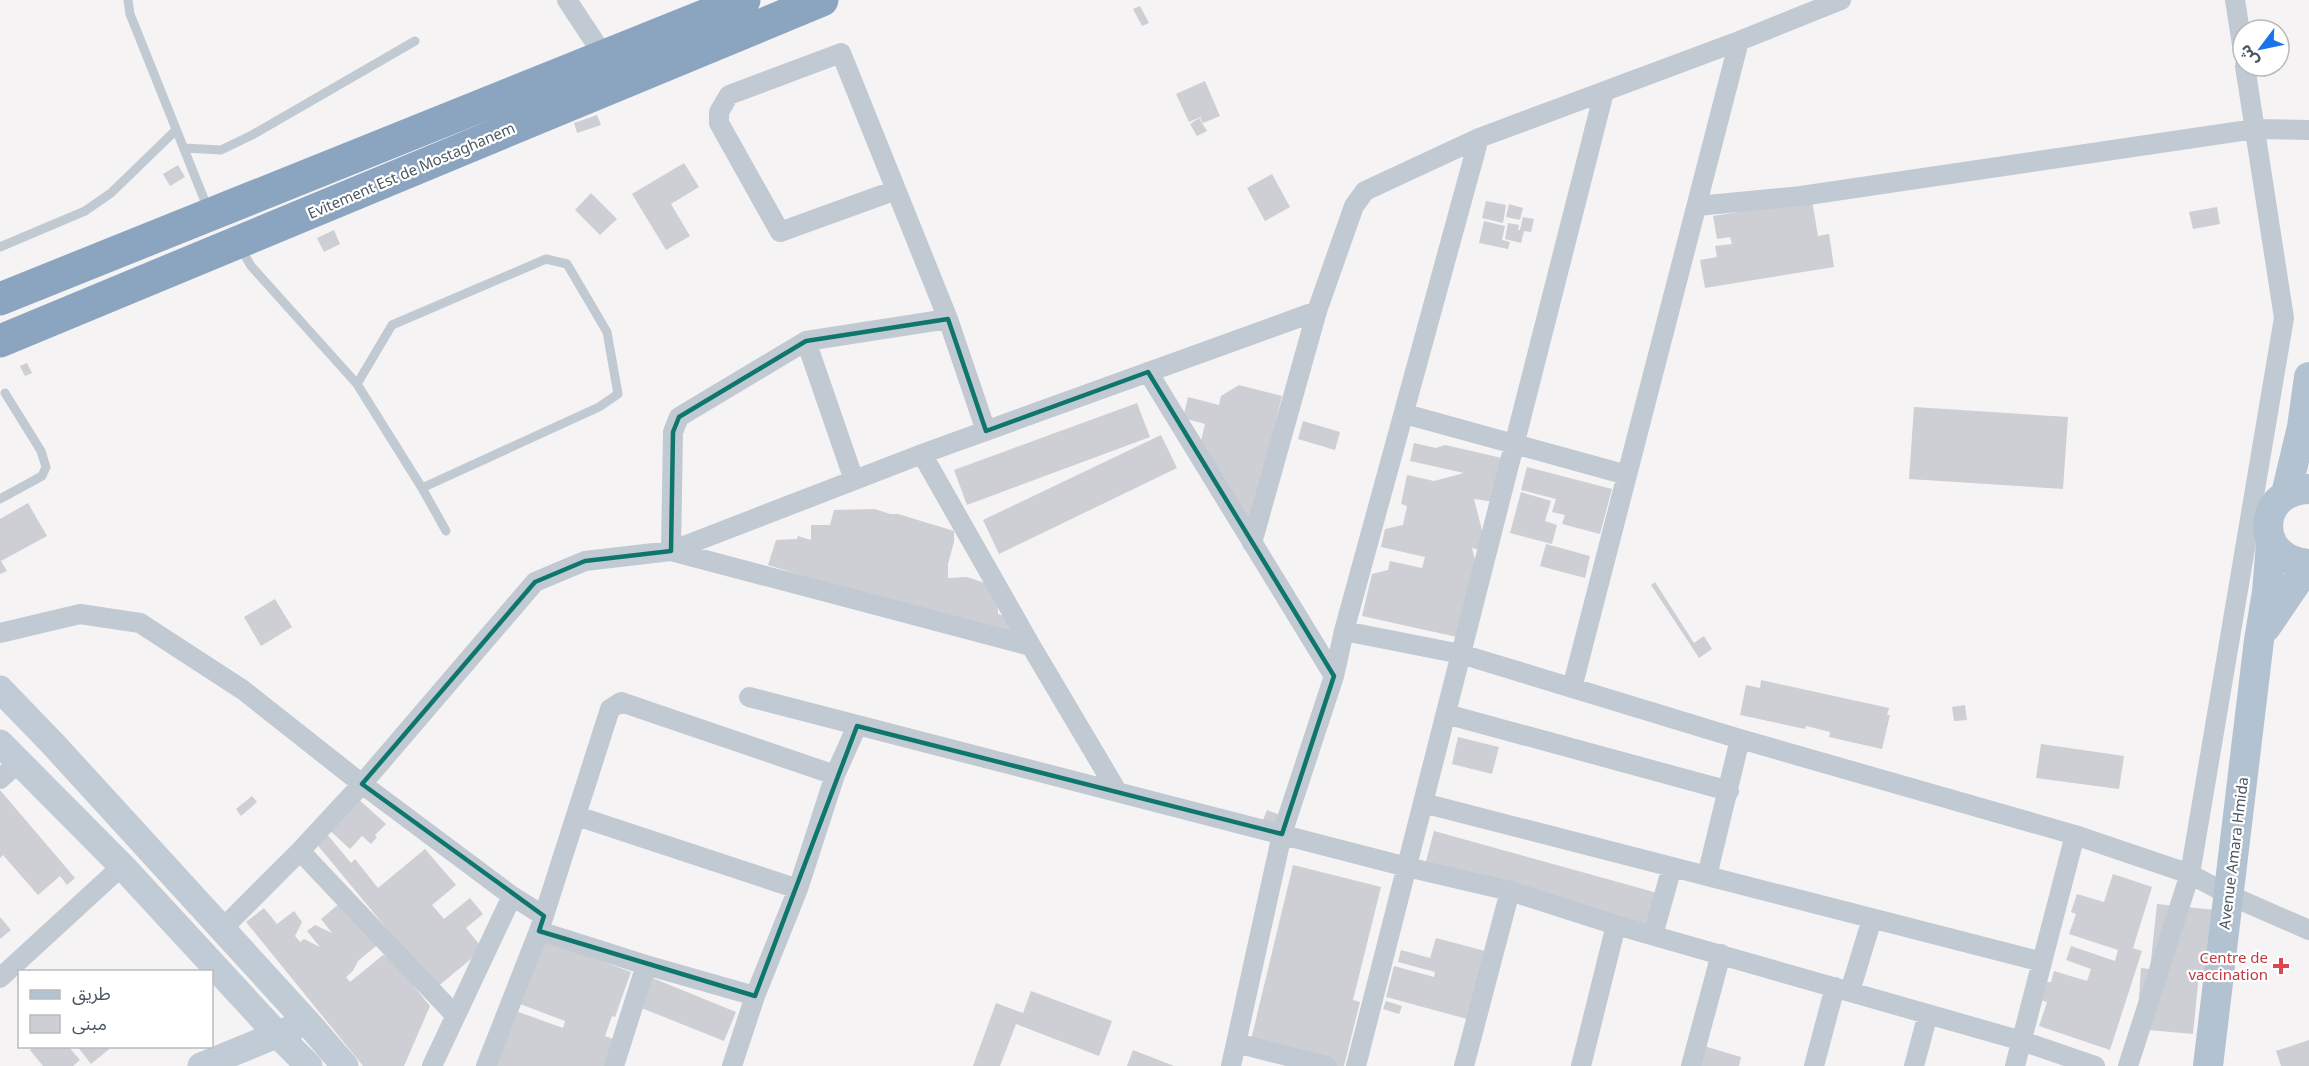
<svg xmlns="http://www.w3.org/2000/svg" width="2309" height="1066" font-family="'Noto Sans','Noto Sans Arabic',sans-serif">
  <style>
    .building { fill: #cdcfd5 }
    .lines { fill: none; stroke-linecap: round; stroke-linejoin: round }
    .lane { stroke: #c1cad2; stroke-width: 9 }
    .street { stroke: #c1cad2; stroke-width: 20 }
    .secondary { stroke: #c1cbd6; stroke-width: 27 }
    .primary { stroke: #b3c2d1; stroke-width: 30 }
    .highway { stroke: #8ba5c1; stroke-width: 33 }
    .marked { fill: none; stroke: #0f766e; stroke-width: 4.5; stroke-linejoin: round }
    .health-dot { fill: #e0444e; stroke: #fff; stroke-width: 2 }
    .labels { text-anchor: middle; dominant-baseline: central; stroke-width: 4.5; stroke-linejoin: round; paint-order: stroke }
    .street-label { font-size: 15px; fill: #4a5661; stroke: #fff }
    .health-label { font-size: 15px; fill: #be3a42; stroke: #fff; text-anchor: end }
  </style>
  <rect width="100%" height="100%" fill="#f5f3f3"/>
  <path class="building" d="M1140 6 1149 23 1142 26 1133 9Z
    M1205 81 1220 116 1203 123 1200 118 1203 116 1189 122 1176 94Z
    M597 115 601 125 577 133 574 123Z
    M1199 118 1207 131 1197 136 1190 124Z
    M684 163 699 187 671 204 690 236 666 250 632 194Z
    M178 165 185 177 170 186 163 174Z
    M1272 174 1290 207 1265 221 1247 188Z
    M591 193 617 219 600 235 575 210Z
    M1812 200 1818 236 1829 234 1834 267 1705 288 1700 260 1717 257 1715 246 1732 244 1730 237 1717 239 1713 216Z
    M1486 201 1506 205 1503 223 1482 218Z
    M1509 204 1523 208 1520 220 1506 217Z
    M2217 207 2220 224 2193 229 2189 212Z
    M1523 217 1534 219 1531 232 1524 231 1521 243 1505 239 1508 223 1519 225 1518 230H1520Z
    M1484 221 1505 226 1502 240 1510 242 1508 249 1479 243Z
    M334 230 340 244 324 252 317 238Z
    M27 363 32 373 25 376 20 366Z
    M1239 385 1282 396 1251 524 1201 441 1205 424 1183 418 1188 397 1219 405 1221 396Z
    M1137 403 1150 437 967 505 954 470Z
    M1914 407 2068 417 2063 489 1909 479Z
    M1303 421 1340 432 1335 450 1298 439Z
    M1161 435 1177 468 999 554 983 520Z
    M1414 443 1436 448 1445 445 1502 458 1495 502 1474 499 1483 534 1479 550 1472 548 1478 571 1457 637 1362 616 1372 574 1388 570 1390 561 1422 568 1425 557 1381 547 1385 529 1403 525 1407 506 1401 504 1407 475 1434 481 1464 473 1410 461Z
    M1527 467 1612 489 1600 534 1562 524 1565 515 1552 512 1556 499 1521 490Z
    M1521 492 1551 501 1545 521 1557 525 1552 544 1510 533Z
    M28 503 47 536 1 561 7 571 0 574V519Z
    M875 509 890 514H898L954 531V542L948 564V578L967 577 997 587 998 614 1014 619V634L945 620 768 565 776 540 797 539 798 536 811 540V525H830L834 510Z
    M1546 544 1590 556 1585 578 1540 566Z
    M1655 582 1694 643 1704 636 1712 649 1699 658 1651 585Z
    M275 599 292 627 261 646 244 617Z
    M1761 680 1889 708 1887 715H1890L1882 749 1829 737 1830 732 1806 726 1805 729 1740 715 1746 685 1760 688Z
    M1965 705 1967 720 1954 721 1952 707Z
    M1458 737 1499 747 1492 774 1452 764Z
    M2041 744 2124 756 2119 789 2036 778Z
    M0 790 75 878 67 885 60 876 38 895 3 855 0 858Z
    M252 796 257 802 241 816 236 809Z
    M356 797 386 824 375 835 377 837 371 844 362 836 350 849 327 828Z
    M1267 810 1283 816 1279 826 1263 820Z
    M1434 831 1672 897 1662 931 1425 865Z
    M326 833 351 863 355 859 378 888 425 849 456 885 432 905 444 919 470 898 483 914 466 928 483 949 436 988 315 842Z
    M1293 865 1381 887 1353 1000 1360 1002 1344 1066H1336L1250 1044Z
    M2113 874 2152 887 2133 948 2142 951 2110 1050 2039 1026 2047 1002 2041 1000 2047 982H2051L2054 971 2087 981 2091 969 2066 960 2071 946 2115 961 2118 950 2069 934 2076 914 2071 912 2077 894 2104 902Z
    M340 903 381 942 358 961 353 971 346 977 350 982 383 955 392 959 430 1006 404 1066H363L246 922 264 908 277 924 294 911 302 922 295 936 300 942 304 939 320 947 307 931 315 925 332 933 321 919Z
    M2157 904 2216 910 2209 976 2199 974 2193 1034 2137 1029 2141 968 2150 969Z
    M0 917 11 930 0 939Z
    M1436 938 1485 951 1467 1019 1386 997 1394 966 1434 977 1435 972 1398 962 1401 950 1430 958Z
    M544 940 631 972 615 1017 612 1016 605 1036 616 1040 607 1066H492L513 1010 563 1028 565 1021 520 1004Z
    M650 977 736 1012 724 1041 639 1007Z
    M1031 991 1112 1021 1099 1056 1016 1024 1000 1066H973L996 1003 1023 1013Z
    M1386 1001 1402 1006 1399 1014 1383 1009Z
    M2309 1040V1066H2281L2276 1051Z
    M34 1046H68L80 1060 73 1066H43L30 1050Z
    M77 1046H113L91 1064Z
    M1704 1046 1741 1057 1739 1066H1698Z
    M1133 1050 1174 1066H1127Z"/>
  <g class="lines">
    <path class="lane" d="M128 0 130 14 208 209
      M184 148 221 150 252 135 415 41
      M0 247 85 211 111 193 176 130
      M240 247 251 266 357 384 422 488 446 531
      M357 384 392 325 546 259 567 264 607 332 618 394 599 407 422 488
      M0 499 42 476 46 467 41 451 5 393"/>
    <path class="street" d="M567 0 604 56
      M2235 0 2243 51
      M896 190 780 232 719 123V112L729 95 841 53 948 319
      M1697 206 1801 196 2255 129 2309 130
      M806 341 854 480
      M1148 372 1334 676
      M1405 414 1627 475
      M986 431 948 319 806 341 679 417 673 432 671 551 1031 646
      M922 454 1031 646 1117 791
      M1252 543 1317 311 1354 206 1365 191 1479 138 1739 41 1841 0
      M1344 631 1461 654 1740 739 2075 835 2190 874 2229 895 2309 930
      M0 633 80 614 140 623 243 690 362 784 512 896 544 916
      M1572 688 1739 41
      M749 697 1407 867 1510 891 1616 925 2022 1041 2095 1066
      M1446 714 1729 791
      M0 779 19 762
      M1423 803 2042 962
      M577 816 798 889
      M300 851 455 1015
      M1707 876 1740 739
      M222 929 300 851 362 784 535 582 585 561 671 551 922 454 1317 311
      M539 931 646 965 755 996
      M1653 935 1672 867
      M0 978 122 866
      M1850 991 1872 919
      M1236 1043 1327 1066
      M432 1066 512 896
      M486 1066 539 931 610 709 621 702 835 775
      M614 1066 646 965
      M732 1066 755 996 798 889 835 775 857 726
      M1231 1066 1282 834 1334 676 1344 631 1479 138
      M1356 1066 1604 92
      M1464 1066 1510 891
      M1581 1066 1616 925
      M1691 1066 1721 954
      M1814 1066 1835 987
      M1914 1066 1928 1014
      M2015 1066 2075 835
      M2128 1066 2190 874 2284 318 2245 66"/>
    <path class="secondary" d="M0 689 54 745 308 1023 345 1066
      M0 743 122 866 277 1034 309 1066
      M201 1066 293 1028"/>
    <path class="primary" d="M2309 489C2255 490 2254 561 2309 564
      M2286 494 2302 427 2309 377
      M2266 627 2309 564
      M2208 1066 2259 640 2267 592 2271 543"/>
    <path class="highway" d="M0 299 744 0
      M0 341 822 0"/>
  </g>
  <path class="marked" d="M948 319 986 431 1148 372 1334 676 1282 834 857 726 755 996 539 931 544 916 362 784 535 582 585 561 671 551 673 432 679 417 806 341Z"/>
  <path class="health-dot" d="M2278 957h6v6h6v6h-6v6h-6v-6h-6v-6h6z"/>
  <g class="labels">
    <g class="street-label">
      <text transform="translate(411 170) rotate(-23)">Evitement Est de Mostaghanem</text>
      <text transform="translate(2233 853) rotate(-83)">Avenue Amara Hmida</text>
    </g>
    <g class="health-label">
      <text x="2268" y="957">Centre de<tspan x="2268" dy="17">vaccination</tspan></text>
    </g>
  </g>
  <rect x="18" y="970" width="195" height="78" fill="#ffffff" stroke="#b7bbc0" stroke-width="1.5"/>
  <rect x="30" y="990" width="30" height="9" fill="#b3c2d1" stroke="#b7bbc0" stroke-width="1.5"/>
  <text x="72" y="1000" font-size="18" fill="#4a5661">طريق</text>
  <rect x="30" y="1015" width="30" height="18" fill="#cdcfd5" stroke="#b7bbc0" stroke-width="1.5"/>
  <text x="72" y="1030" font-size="18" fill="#4a5661">مبنى</text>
  <g transform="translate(2261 48) rotate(238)"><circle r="28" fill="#ffffff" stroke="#b7bbc0" stroke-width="1.5"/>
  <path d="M0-4.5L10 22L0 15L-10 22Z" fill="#1a73e8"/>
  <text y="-9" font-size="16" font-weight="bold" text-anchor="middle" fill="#4a5661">ش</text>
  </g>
</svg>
